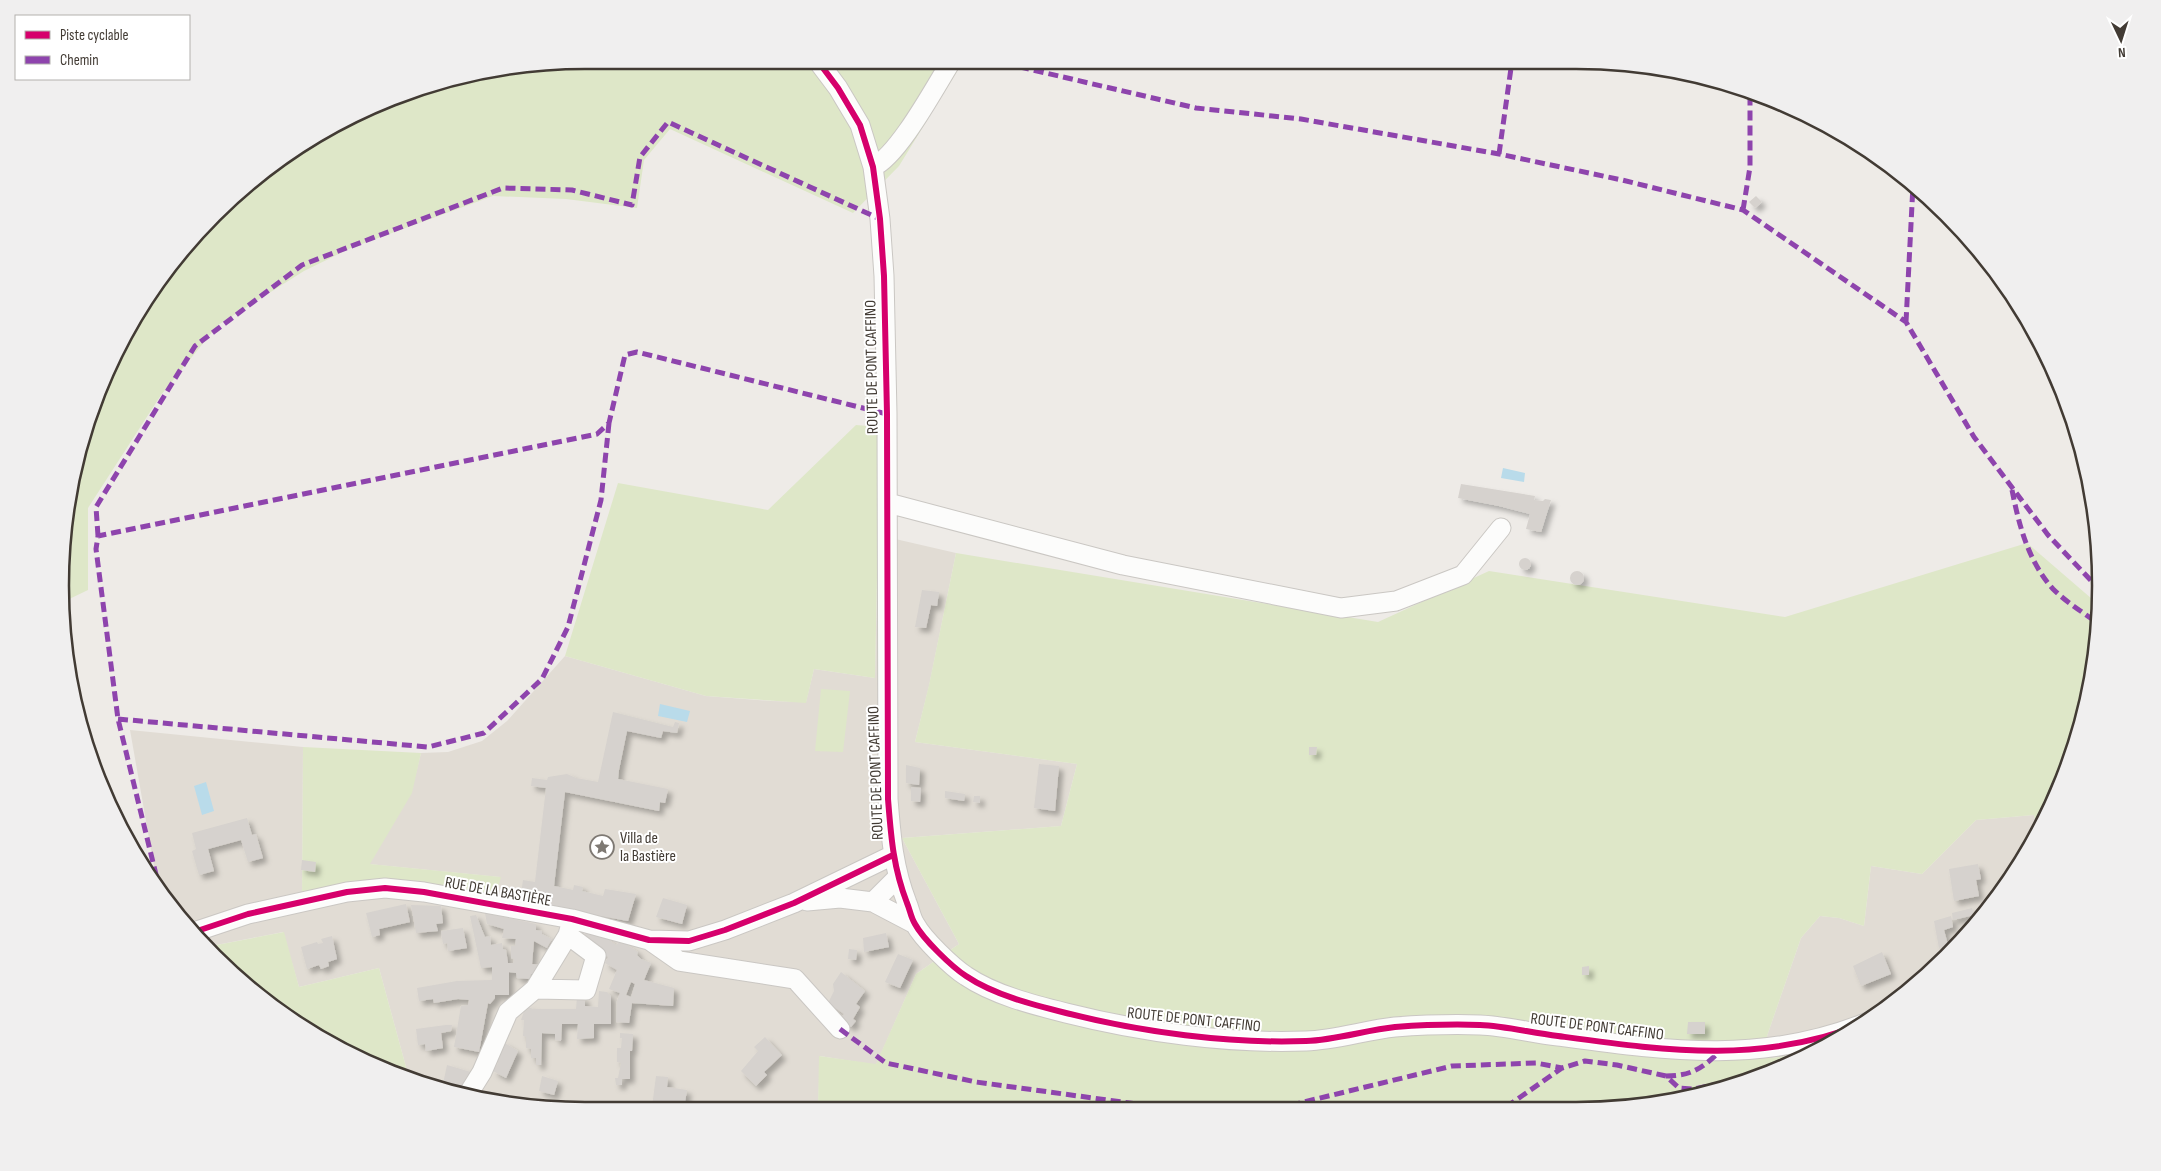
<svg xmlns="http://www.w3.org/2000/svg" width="2161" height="1171" font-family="'Sofia Sans Condensed',sans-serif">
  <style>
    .residential { fill: #e1dcd4 }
    .green { fill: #dee7c8 }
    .water { fill: #b9dbea }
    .building { fill: #d6d2ce; fill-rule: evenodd; filter: url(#shadow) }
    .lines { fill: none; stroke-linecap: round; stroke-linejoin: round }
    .minor-casing { stroke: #cac7c3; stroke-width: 21 }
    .minor { stroke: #fcfcfb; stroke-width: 19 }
    .quiet { stroke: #8e44ad; stroke-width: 5; stroke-dasharray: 10 5; stroke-linecap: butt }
    .cycleway-casing { stroke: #fff; stroke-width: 9 }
    .cycleway { stroke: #d6006c; stroke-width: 6 }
    .labels { text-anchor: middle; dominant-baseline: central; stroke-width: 4; stroke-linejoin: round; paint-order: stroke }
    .street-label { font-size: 16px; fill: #423b34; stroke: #fff }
    .poi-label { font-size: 16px; fill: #423b34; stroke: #fff; text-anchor: start }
    .rim { fill: none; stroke: #423b34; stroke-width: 2.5 }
  </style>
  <defs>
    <filter id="shadow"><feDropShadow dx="4.5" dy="4.5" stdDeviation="2.5" flood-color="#0004"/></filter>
  </defs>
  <rect width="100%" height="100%" fill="#eeebe7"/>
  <path class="residential" d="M878 535 956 553 929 686 915 742 1077 764 1061 826 902 838 959 944 916 974 876 1065 820 1056 818 1109 551 1110 450 1093 409 1078 379 968 299 987 283 932 206 947 158 889 130 730 303 747 302 899 500 877 369 864 411 793 421 753 448 752 482 741 507 721 565 656 706 696 771 701 806 702 814 669 875 678Z
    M2034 815 2038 832 1970 932 1868 1022 1810 1053 1771 1058 1767 1036 1801 938 1820 916 1839 918 1864 926 1871 866 1922 874 1976 820Z"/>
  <path class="green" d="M586 60H964L899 166 853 213 670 129 644 160 637 208 566 199 493 196 351 248 304 271 218 325 161 395 88 508V590L61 603V551L78 450 100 384 148 294 191 239 265 169 323 130 416 88 483 70Z
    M856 425 880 427 875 678 814 669 806 703 706 696 565 656 618 483 768 510Z
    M2027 543 2099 605 2100 620 2083 722 2047 818 2038 832 2034 815 1976 820 1922 874 1871 866 1864 926 1839 918 1820 916 1801 938 1767 1036 1771 1058 1810 1053 1776 1071 1644 1106 818 1109 819 1056 876 1064 916 974 959 944 902 838 1061 826 1077 764 915 742 929 685 956 553 1378 622 1489 571 1785 617Z
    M821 689 850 691 843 752 815 751Z
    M303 747 421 753 412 793 370 864 501 877 495 898 374 882 302 899Z
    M284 932 299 987 379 968 409 1078 353 1057 266 1003 214 957 206 947Z"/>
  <path class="water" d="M1503 468 1525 473 1524 482 1501 478Z
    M660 704 690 711 687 722 658 716Z
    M206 782 214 811 202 815 194 786Z"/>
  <path class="building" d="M1756 196 1762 202 1755 208 1749 202Z
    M1461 484 1535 496 1534 500 1543 501 1545 499 1551 500 1541 532 1526 529 1530 514 1499 506 1458 498Z
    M1519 564a6 6 0 1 1 12 0a6 6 0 1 1-12 0Z
    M1570 578a7 7 0 1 1 14 0a7 7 0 1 1-14 0Z
    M922 590 939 592 937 606 931 605 926 628 915 627Z
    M613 712 673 727 675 722 679 723 677 733 663 731 661 738 627 731 619 770 618 779 668 789 665 803 660 802 659 811 565 792 554 886 573 890 574 885 583 887 582 891 603 896 605 889 636 894 628 921 522 902 524 895 521 894 523 880 535 882 546 788 531 786 532 778 547 780 548 777 567 774 576 778 598 782Z
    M1309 747H1317L1316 755H1309Z
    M1039 764 1059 766 1055 811 1034 808Z
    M906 765 920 768 919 785 906 783Z
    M911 787 921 788 920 802 911 801Z
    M945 791 965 794 964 801 945 798Z
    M974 796H980V803L973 802Z
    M247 818 252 835 256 834 263 858 248 862 241 840 208 849 214 871 199 875 192 851 196 849 192 833Z
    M302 860 316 862 315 872 301 870Z
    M1978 864 1981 879 1976 880 1979 896 1954 901 1949 869Z
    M663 898 687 905 682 924 656 917Z
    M406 904 410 922 379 929 380 935 372 937 366 913Z
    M411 905 441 906 443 923 436 924 438 931 416 933Z
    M1972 908 1974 915 1953 920 1952 913Z
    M485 913 536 924V930L542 931V934L552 939 547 948 534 941 532 964 542 965 536 975 531 974 530 979 517 978 516 973 509 972V995H495V998L490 1004 488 1003 479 1052 454 1047 461 1006 468 1005 469 1000 458 999 434 1003 433 999 419 1001 417 988 457 981 492 980V967L481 968 470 916 476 915 485 937 490 936 491 945 502 943 503 949 506 950 508 963H513L514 959 511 958V946H515L516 939 502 938 504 929 487 924Z
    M1951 916 1953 927 1944 930 1948 945 1939 948 1934 921Z
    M463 928 467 948 448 951 447 943 443 944 441 931Z
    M586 933 605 937 616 945 621 941 638 952 637 955 641 959 651 963 644 980 674 988 673 1006 632 1003 629 1023 616 1022 617 1001 620 993 609 989 617 970 605 963 608 957 582 940ZM631 982 635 984 631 997 626 995Z
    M886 933 889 947 864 952 863 938Z
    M332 936 337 959 328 962 329 966 321 969 319 965 307 969 301 947 317 942 318 944 323 943 321 939Z
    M849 949 857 950 856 960 848 959Z
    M1882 952 1891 974 1861 986 1853 966Z
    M898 954 913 960 900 988 885 982Z
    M1589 966V975H1582V967Z
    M841 972 865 991 856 1004 860 1007 853 1019 856 1021 851 1027 840 1019 844 1014 828 1003 834 991 833 984Z
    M599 991 607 992 611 996V1024H594V1038L577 1039 578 1024H562L561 1041 555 1040V1034L542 1033 541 1065H536V1058H531V1049L526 1048V1037L523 1036 524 1020H521L526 1006 533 1009H576L577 997 585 998V1006L598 1007Z
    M1688 1022H1705V1034H1687Z
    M446 1025H452L451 1031 441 1033 443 1048 426 1051 425 1044 418 1045 416 1029Z
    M620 1033 633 1034 632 1051H630V1079H622V1085H616L615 1078H618L621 1063 617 1062V1048H621L622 1038H620Z
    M765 1037 782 1055 764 1072 767 1075 756 1086 741 1071 758 1051 754 1047Z
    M503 1042 518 1051 506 1078 493 1071 498 1063 494 1061Z
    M447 1065 474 1073 466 1087 460 1085 458 1093 451 1091 450 1093 431 1086 433 1081 443 1084Z
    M542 1076 558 1081 554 1095 539 1091Z
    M656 1076 668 1077 667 1087 687 1090 684 1109 652 1107Z
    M481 1091 495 1098 510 1101 509 1103 478 1098Z"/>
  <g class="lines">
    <g class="minor-casing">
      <path id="minor" d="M817 60 838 88 860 125 873 167 880 219 884 276 887 414 888 799C891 836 893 867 907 903 910 910 911 918 915 924 923 939 952 967 966 976 994 995 1034 1005 1066 1013 1141 1032 1229 1044 1306 1041 1336 1040 1366 1030 1395 1027 1423 1025 1452 1024 1480 1025 1505 1026 1532 1033 1558 1036 1668 1051 1762 1065 1868 1022
        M873 167C899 155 935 87 952 60
        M888 503 1123 565 1341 608 1396 601 1463 575 1501 528
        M807 901 840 898 873 902 915 924
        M873 902 897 878
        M194 932 248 914 347 892 385 888 424 892 572 919 649 940 689 941 725 930 794 903 893 855
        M568 935 596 956 586 990 535 989 568 935 572 919
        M649 940 679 961 795 979 840 1029
        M467 1096 482 1072 508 1012 535 989"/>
    </g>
    <use href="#minor" class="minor"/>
    <path class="quiet" d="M990 60 1196 108 1301 119 1499 154 1622 180 1743 210 1906 322 1974 437 2048 535 2099 589
      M1499 154 1512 61
      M1743 210 1750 167V92
      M1906 322 1913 185
      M2012 490C2019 525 2028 561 2053 589 2066 602 2084 613 2099 624
      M98 536 96 507 195 346 302 265 503 188 572 190 632 205 640 157 668 122 880 219
      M118 719 428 747 484 733 542 679 568 627 601 500 609 423
      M160 891 118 719 96 549 98 536 597 434 609 423 625 355 637 352 887 414
      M840 1029 886 1063 976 1082 1166 1108
      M1666 1076C1690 1076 1702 1069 1719 1052
      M1506 1107 1562 1068 1585 1061 1617 1065 1666 1076 1679 1088 1693 1089 1756 1077
      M1171 1108 1215 1104 1283 1107 1452 1066 1536 1063 1562 1068"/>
    <g class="cycleway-casing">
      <path id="cycleway" d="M817 60 838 88 860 125 873 167 880 219 884 276 887 414 888 799C891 836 893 867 907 903 910 910 911 918 915 924 923 939 952 967 966 976 994 995 1034 1005 1066 1013 1141 1032 1229 1044 1306 1041 1336 1040 1366 1030 1395 1027 1423 1025 1452 1024 1480 1025 1505 1026 1532 1033 1558 1036 1668 1051 1762 1065 1868 1022
        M194 932 248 914 347 892 385 888 424 892 572 919 649 940 689 941 725 930 794 903 893 855"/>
    </g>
    <use href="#cycleway" class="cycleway"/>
  </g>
  <defs>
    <g id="sight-ring" transform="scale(1.25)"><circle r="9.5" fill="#fff" stroke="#7e7973" stroke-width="1.5"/><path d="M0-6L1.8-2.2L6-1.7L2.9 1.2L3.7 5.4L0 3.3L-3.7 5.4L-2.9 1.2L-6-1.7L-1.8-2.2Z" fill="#7e7973"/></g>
  </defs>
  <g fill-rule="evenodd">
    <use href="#sight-ring" x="602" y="847"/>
  </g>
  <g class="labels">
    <g class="street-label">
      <text transform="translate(872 367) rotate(-91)">ROUTE DE PONT CAFFINO</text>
      <text transform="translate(876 773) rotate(-92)">ROUTE DE PONT CAFFINO</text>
      <text transform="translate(498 892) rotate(10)">RUE DE LA BASTIÈRE</text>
      <text transform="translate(1194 1020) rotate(6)">ROUTE DE PONT CAFFINO</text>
      <text transform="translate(1597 1027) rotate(7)">ROUTE DE PONT CAFFINO</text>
    </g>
    <g class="poi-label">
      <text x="620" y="838">Villa de<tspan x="620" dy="18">la Bastière</tspan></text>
    </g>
  </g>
  <path d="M0 0H2161V1171H0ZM585 69H1576A516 516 0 0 1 2092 585V586A516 516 0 0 1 1576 1102H585A516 516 0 0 1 69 586V585A516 516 0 0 1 585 69Z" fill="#f0efef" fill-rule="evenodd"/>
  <path class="rim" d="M585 69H1576A516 516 0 0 1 2092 585V586A516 516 0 0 1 1576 1102H585A516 516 0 0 1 69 586V585A516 516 0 0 1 585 69Z"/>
  <rect x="15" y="15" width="175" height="65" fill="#ffffff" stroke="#b3b1ae"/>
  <rect x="25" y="31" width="25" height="8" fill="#d6006c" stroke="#b3b1ae"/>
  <text x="60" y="40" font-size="15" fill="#423b34">Piste cyclable</text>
  <rect x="25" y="56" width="25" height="8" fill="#8e44ad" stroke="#b3b1ae"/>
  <text x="60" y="65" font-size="15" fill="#423b34">Chemin</text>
  <g transform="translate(2121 40) rotate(176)" stroke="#ffffff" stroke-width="4" paint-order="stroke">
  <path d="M0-4L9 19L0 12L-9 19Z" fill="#423b34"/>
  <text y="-8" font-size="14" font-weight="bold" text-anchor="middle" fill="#423b34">N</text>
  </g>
</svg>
